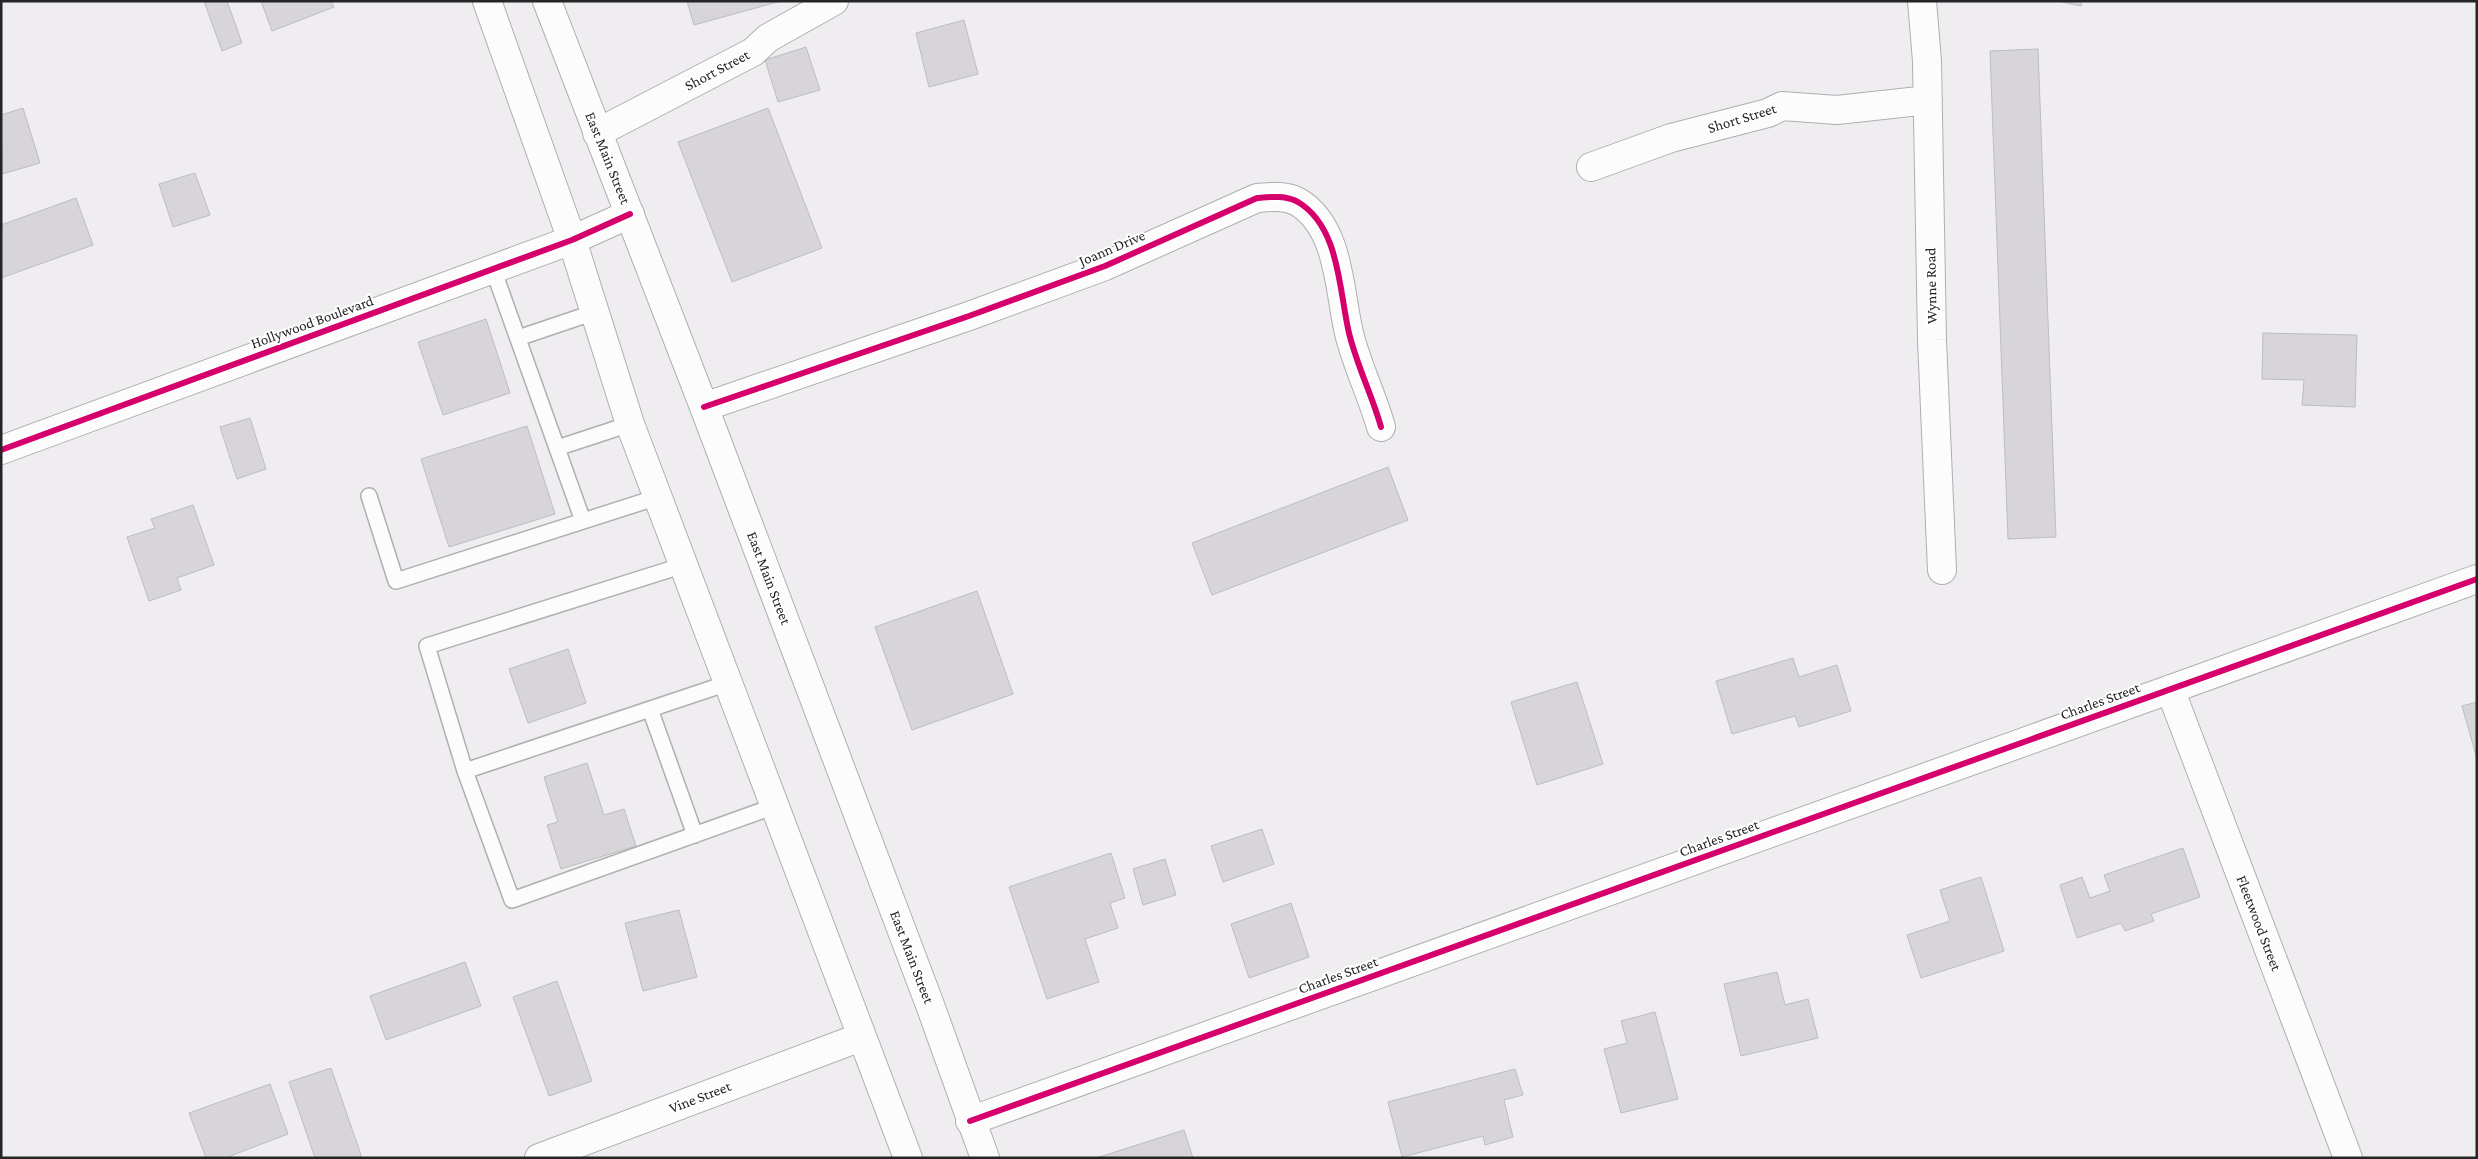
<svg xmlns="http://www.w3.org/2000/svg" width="2478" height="1159" font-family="'Crimson Pro',serif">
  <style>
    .building { fill: #d7d5d7; stroke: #bdbcbe }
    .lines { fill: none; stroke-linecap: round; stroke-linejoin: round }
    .lane-casing { stroke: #afaeb0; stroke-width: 18 }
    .street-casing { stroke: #afaeb0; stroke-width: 30 }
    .primary-casing { stroke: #afaeb0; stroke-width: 30 }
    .lane { stroke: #fdfcfd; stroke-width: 15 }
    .street { stroke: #fdfcfd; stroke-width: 28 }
    .primary { stroke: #fdfcfd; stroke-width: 28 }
    .cycleway-casing { stroke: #fff; stroke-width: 9 }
    .cycleway { stroke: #d6006c; stroke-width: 6 }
    .labels { text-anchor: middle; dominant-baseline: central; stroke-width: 4; stroke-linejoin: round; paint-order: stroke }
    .street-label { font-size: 15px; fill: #252426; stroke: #fff }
  </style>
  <rect width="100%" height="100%" fill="#efedf0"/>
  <path class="building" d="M204 1H227L242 43 222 51Z
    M261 1H331L334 7 272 31Z
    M687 1H781L694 25Z
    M2058 1H2082L2081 6Z
    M964 20 978 74 929 87 916 33Z
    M806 47 820 90 778 102 765 60Z
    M2038 49 2056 537 2008 539 1990 51Z
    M23 108 40 163 2 174 1 115Z
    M768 108 822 248 732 282 678 142Z
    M195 173 210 215 173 227 159 184Z
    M76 198 93 245 1 278V225Z
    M486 319 510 393 443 415 418 342Z
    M2263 333 2357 335 2355 407 2302 405 2304 380 2262 379Z
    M250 418 266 469 237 479 220 427Z
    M527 426 555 514 449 547 421 459Z
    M1388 467 1408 520 1212 595 1192 543Z
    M193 505 214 565 177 578 181 590 149 601 127 537 155 528 151 519Z
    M977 591 1013 694 912 730 875 627Z
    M568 649 586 703 528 723 509 669Z
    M1793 658 1799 677 1837 665 1851 711 1799 727 1795 716 1732 734 1716 681Z
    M1577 682 1603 764 1537 785 1511 702Z
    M2477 702V759L2462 706Z
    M587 763 604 815 624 809 636 846 561 869 547 825 558 822 544 777Z
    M1262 829 1274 864 1223 882 1211 846Z
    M2183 848 2200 897 2151 914 2154 921 2125 931 2121 923 2077 938 2060 885 2082 877 2090 898 2110 891 2104 875Z
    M1111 853 1125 898 1110 903 1118 928 1085 939 1099 982 1047 999 1009 887Z
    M1165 859 1176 895 1143 905 1133 869Z
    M1981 877 2004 951 1921 978 1907 935 1950 921 1940 890Z
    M1291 903 1309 957 1249 978 1231 924Z
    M679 910 697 977 643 991 625 923Z
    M465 962 481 1006 386 1040 370 996Z
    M1777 972 1785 1005 1808 999 1818 1038 1741 1056 1724 984Z
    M557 981 592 1081 549 1096 513 997Z
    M1655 1012 1678 1099 1621 1113 1604 1049 1627 1043 1621 1021Z
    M331 1068 362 1158H315L289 1082Z
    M1515 1069 1523 1095 1504 1100 1513 1137 1485 1145 1483 1136 1402 1157 1388 1102Z
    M270 1084 288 1134 225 1158H206L189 1113Z
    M1184 1130 1193 1158H1096Z"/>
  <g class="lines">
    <g class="lane-casing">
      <path id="lane" d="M493 269 583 521
        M518 338 595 312
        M557 448 630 424
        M369 496 396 581 658 497
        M684 565 427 646 465 771 728 683
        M650 709 695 835
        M465 771 512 900 775 806"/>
    </g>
    <g class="street-casing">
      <path id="street" d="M1922 1 1927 61 1932 340 1942 570
        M597 133 753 52 768 38 834 1
        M1591 167 1671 138 1768 113 1782 106 1837 110 1928 100
        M704 407 969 316 1105 266 1257 198C1270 197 1285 195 1298 202 1340 227 1339 291 1349 333 1357 366 1372 395 1381 427
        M1 450 572 240 630 214
        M2170 689 2348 1158
        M970 1121 2477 579
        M539 1158 861 1037"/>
    </g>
    <g class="primary-casing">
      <path id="primary" d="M487 1 572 240 630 424 908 1158
        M547 1 704 407 930 1005 985 1158"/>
    </g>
    <use href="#lane" class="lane"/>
    <use href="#street" class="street"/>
    <use href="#primary" class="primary"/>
    <g class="cycleway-casing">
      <path id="cycleway" d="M704 407 969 316 1105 266 1257 198C1270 197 1285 195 1298 202 1340 227 1339 291 1349 333 1357 366 1372 395 1381 427
        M1 450 572 240 630 214
        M970 1121 2477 579"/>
    </g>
    <use href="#cycleway" class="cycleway"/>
  </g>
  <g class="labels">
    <g class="street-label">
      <text transform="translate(717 70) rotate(-28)">Short Street</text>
      <text transform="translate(1742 118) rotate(-17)">Short Street</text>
      <text transform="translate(608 158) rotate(68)">East Main Street</text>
      <text transform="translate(1112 248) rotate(-23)">Joann Drive</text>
      <text transform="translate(1931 286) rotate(-91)">Wynne Road</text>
      <text transform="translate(312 322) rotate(-20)">Hollywood Boulevard</text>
      <text transform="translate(769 578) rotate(69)">East Main Street</text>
      <text transform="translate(2100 701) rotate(-20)">Charles Street</text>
      <text transform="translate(1719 838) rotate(-20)">Charles Street</text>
      <text transform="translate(2259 923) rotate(69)">Fleetwood Street</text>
      <text transform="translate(912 957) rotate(69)">East Main Street</text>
      <text transform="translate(1338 975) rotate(-20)">Charles Street</text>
      <text transform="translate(700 1097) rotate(-21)">Vine Street</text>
    </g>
  </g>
  <rect width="2478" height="1159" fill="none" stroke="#252426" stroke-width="5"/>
</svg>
